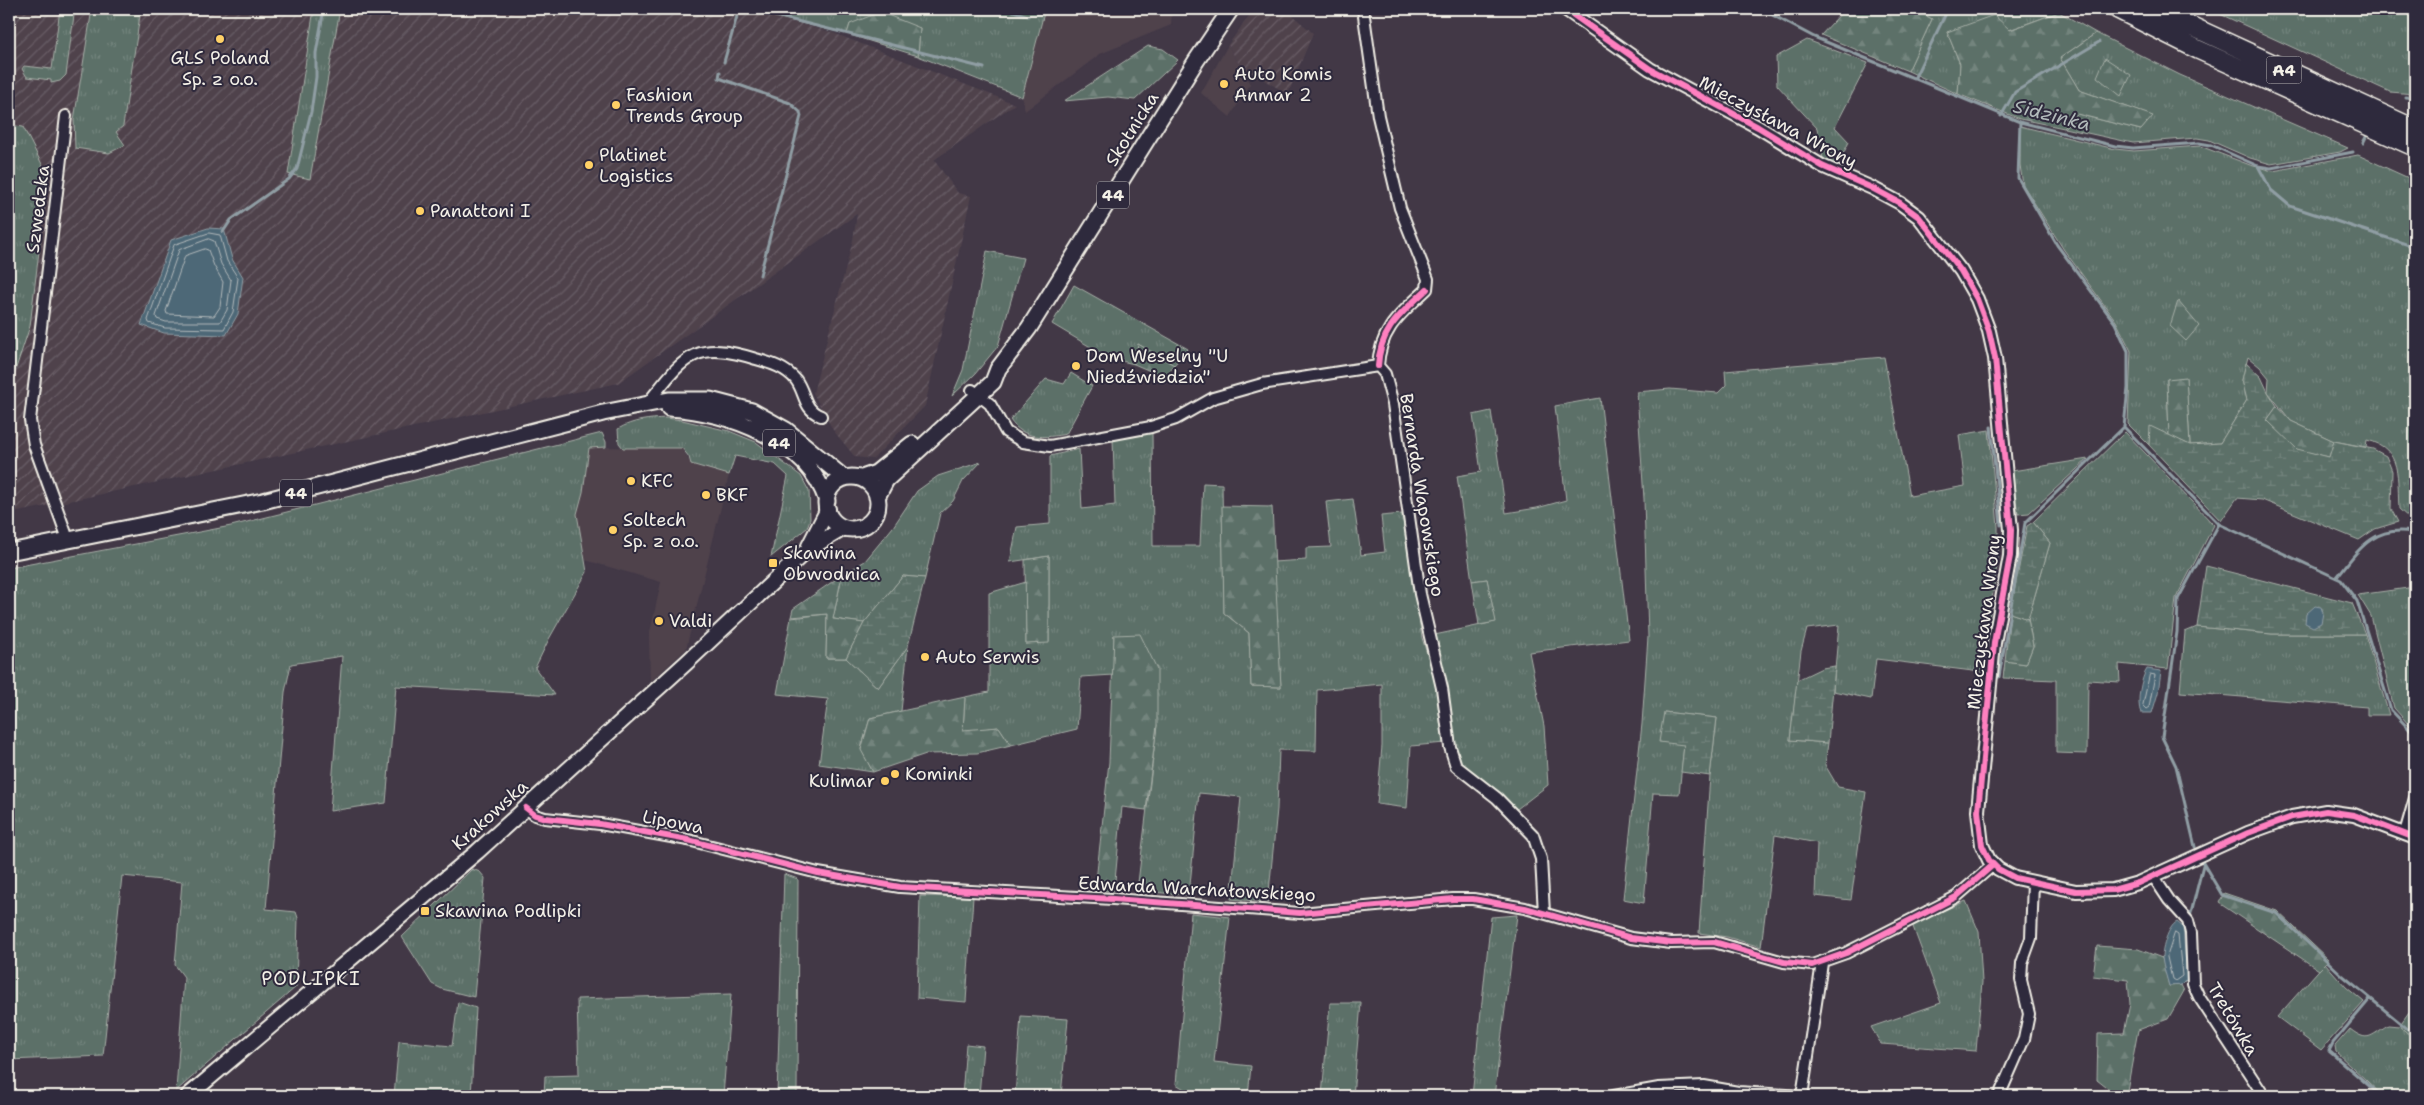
<svg xmlns="http://www.w3.org/2000/svg" width="2424" height="1105" font-family="'Shantell Sans',sans-serif">
  <style>
    .built { fill: #4f424c }
    .industrial { fill: url(#industrial-furrows) }
    .grass { fill: url(#grass-tufts); stroke: #a8b0a8 }
    .forest { fill: url(#forest-firs); stroke: #a8b0a8 }
    .wetland { fill: url(#wetland-marsh); stroke: #a8b0a8 }
    .water { fill: #4e6777; stroke: #909ea4 }
    .lines { fill: none; stroke-linecap: round; stroke-linejoin: round }
    .shore { stroke: #b2babb; stroke-width: 1 }
    .stream { stroke: #909ea4; stroke-width: 3 }
    .minor-casing { stroke: #f4f1e8; stroke-width: 14 }
    .tertiary-casing { stroke: #f4f1e8; stroke-width: 16 }
    .secondary-casing { stroke: #f4f1e8; stroke-width: 18 }
    .primary-casing { stroke: #f4f1e8; stroke-width: 19 }
    .motorway-casing { stroke: #f4f1e8; stroke-width: 21 }
    .minor { stroke: #2f2a3d; stroke-width: 10 }
    .tertiary { stroke: #2f2a3d; stroke-width: 12 }
    .secondary { stroke: #2f2a3d; stroke-width: 14 }
    .primary { stroke: #2f2a3d; stroke-width: 15 }
    .motorway { stroke: #2f2a3d; stroke-width: 18 }
    .cycleway-casing { stroke: #2f2a3d; stroke-width: 9 }
    .cycleway { stroke: #ff80c0; stroke-width: 6 }
    .poi-dot { fill: #ffd166; stroke: #2f2a3d; stroke-width: 2 }
    .labels { text-anchor: middle; dominant-baseline: central; stroke-width: 4; stroke-linejoin: round; paint-order: stroke }
    .shield { fill: #2f2a3d; stroke: #b9b5b5; stroke-width: 1 }
    .shield-label { font-size: 16px; font-weight: bold; fill: #f4f1e8 }
    .poi-label { font-size: 18px; fill: #f4f1e8; stroke: #2f2a3d; text-anchor: start }
    .street-label { font-size: 18px; fill: #f4f1e8; stroke: #2f2a3d }
    .water-label { font-size: 19px; font-style: italic; fill: #b2babb; stroke: #2f2a3d }
    .neighbourhood-label { font-size: 19px; letter-spacing: 1px; fill: #f4f1e8; stroke: #2f2a3d }
  </style>
  <defs>
    <pattern id="industrial-furrows" width="10" height="10" patternUnits="userSpaceOnUse" patternTransform="scale(1.25)"><rect width="10" height="10" fill="#4f424c"/><path d="M-1 1l2-2M0 10L10 0M9 11l2-2" fill="none" stroke="#695e66"/></pattern>
    <pattern id="grass-tufts" width="24" height="20" patternUnits="userSpaceOnUse" patternTransform="scale(1.25)"><rect width="24" height="20" fill="#5b6f67"/><path d="M3 7l-1-3M5 7V3M7 7l1-3M15 17l-1-3M17 17v-4M19 17l1-3" fill="none" stroke="#73847d"/></pattern>
    <pattern id="forest-firs" width="22" height="20" patternUnits="userSpaceOnUse" patternTransform="scale(1.25)"><rect width="22" height="20" fill="#5b6f67"/><path d="M5 1l3.5 6h-7zM16 11l3.5 6h-7z" fill="#73847d"/></pattern>
    <pattern id="wetland-marsh" width="20" height="14" patternUnits="userSpaceOnUse" patternTransform="scale(1.25)"><rect width="20" height="14" fill="#5b6f67"/><path d="M1 5h8M5 5V1M11 12h8M15 12V8" fill="none" stroke="#73847d"/></pattern>
  </defs>
  <rect width="100%" height="100%" fill="#423846"/>
  <filter id="ink" filterUnits="userSpaceOnUse"><feTurbulence type="fractalNoise" baseFrequency=".02" numOctaves="2"/><feDisplacementMap in="SourceGraphic" scale="10" xChannelSelector="R" yChannelSelector="G"/><feConvolveMatrix kernelMatrix="1 2 1 2 8 2 1 2 1" color-interpolation-filters="sRGB"/></filter>
  <g filter="url(#ink)">
    <path class="built" d="M1045 9H1172L1171 25 1100 54 1025 111 1022 97Z
      M1228 45 1250 84 1230 117 1201 93Z
      M589 447 682 448 691 464 729 475 686 649 650 682 649 637 661 582 585 560 577 514 583 492Z"/>
    <path class="industrial" d="M9 9H741L831 32 1015 104 934 160 958 193 971 196 925 406 873 459 855 457 833 430 813 393 853 240 857 214 618 383 9 514Z
      M1254 9H1285L1313 33 1288 94 1240 66 1228 45Z"/>
    <path class="grass" d="M60 9H72L74 15 66 75 60 81 51 83V80L27 77 22 69 24 66 52 69Z
      M92 9H141L123 126 116 132 125 145 109 153 75 148 74 120Z
      M314 9H340L310 179 288 174Z
      M741 9H1045L1022 97 918 56 920 28 850 24 847 34Z
      M1913 9H2053L2059 12 2009 30 1947 32 1960 64 1958 94 1908 71 1932 19Z
      M2209 9H2415V94L2390 92Z
      M2096 33 2180 75 2348 148 2340 152 2271 164 2250 158 2209 140 2197 138 2133 143 2064 128 2077 114 2141 130 2152 116 2079 90 2060 58Z
      M1807 40 1868 63 1835 127 1849 142 1837 166 1823 159 1817 128 1777 85 1776 57Z
      M9 125 23 127 48 176 30 326 9 389Z
      M2020 126 2115 149 2134 151 2200 146 2250 165 2273 171 2358 155 2415 181V519H2410L2399 509C2397 480 2403 448 2367 440L2366 447 2334 441 2291 421 2268 392 2269 378 2260 367 2248 357 2242 380 2247 400 2220 443 2190 445 2186 378 2167 379 2169 436 2151 427 2149 445 2128 424 2131 351 2116 321 2064 250 2023 185 2020 165Z
      M987 251 1023 258 998 346 975 374 952 396 963 370Z
      M1074 285 1188 349 1174 365 1138 344 1134 364 1109 358 1052 324Z
      M1884 357 1910 496 1965 486 1959 435 1989 430 1998 527V559L1981 672 1876 659 1871 699 1833 691 1839 625 1807 629 1801 651 1790 740 1828 743 1825 765 1838 787 1866 792 1851 900 1815 896 1817 843 1775 835 1761 947 1727 937 1699 933 1710 776 1717 718 1664 712 1684 745 1679 794 1653 793 1644 903 1623 899 1642 724 1648 637 1644 499 1637 392 1670 389 1718 393 1726 385 1725 371Z
      M1071 373 1092 386 1066 434C1045 438 1024 440 1010 420L1046 379 1064 384Z
      M1600 398 1629 640 1529 652 1544 726 1548 785 1517 809 1459 762 1453 743 1449 699 1430 636 1495 622 1487 579 1472 581 1457 476 1481 472 1473 415 1491 411 1506 513 1537 508 1566 500 1555 406Z
      M666 418 682 420 729 431 756 442 801 476 809 491 810 519 807 528 771 557 788 476 775 464 735 456 729 475 691 464 689 457 682 448H623L619 443 618 429C633 420 649 419 666 418Z
      M1152 432 1153 546H1200L1203 483 1222 484 1224 613 1249 633 1251 686 1281 687 1273 562 1306 560V548L1331 547 1326 502 1353 499 1361 555 1385 552 1381 516 1402 514 1422 638 1438 688 1445 743 1411 746 1407 808 1377 804 1382 746V684L1317 690 1316 751 1279 750 1277 809 1268 902 1231 899 1241 797 1199 793 1189 895 1137 891 1157 725 1114 635V675L1081 677 1077 729 1011 745 999 727 963 731 965 697 989 692V593L1026 582V644L1049 642V556L1010 562 1017 527 1050 524V456L1079 449 1082 509 1115 505 1113 439Z
      M2125 432 2214 525 2176 598 2168 669 2119 664 2120 682 2088 680 2087 754 2056 753V680L2003 678 2005 661 2026 664 2033 646 2028 619 2050 543 2033 522Z
      M602 433 606 442V447L589 448 583 492 577 514 587 572 549 639 535 668 555 695 396 686 386 803 330 811 342 656 291 664 285 692 266 909 296 912 298 918 296 987 176 1091 184 977 175 965 182 882 122 876 103 1056 9 1060V568L231 526Z
      M2088 459 2029 513 2018 514 2012 471Z
      M981 462 963 481 953 501 940 513 925 578 903 576 864 623 833 619 842 576 837 578 865 561 893 527 917 491 938 476Z
      M2415 587V728L2410 726 2394 708 2371 616 2358 595Z
      M827 614 826 658H846L878 688 908 646 901 711 870 718 861 749 873 772 819 764 828 699 777 694 791 618Z
      M2197 627 2272 634H2365L2389 715H2367V707L2180 692 2185 632Z
      M472 869 480 872 485 878 474 997 442 989 432 984 402 937Z
      M784 874 798 879 797 1096H777Z
      M920 896 973 897 966 1002 917 998Z
      M1966 901 1979 932 1982 982 1976 1051 1881 1044 1871 1027 1941 1003 1912 924Z
      M1191 913 1230 917 1214 1062 1251 1066 1248 1096H1196L1176 1084Z
      M1517 915 1494 1096H1472L1491 917Z
      M2325 963 2346 987 2364 1002 2321 1050 2277 1017Z
      M731 994 723 1096H544L545 1076 579 1075 577 999Z
      M458 1002 476 1008 471 1096H394L399 1041 452 1046Z
      M1330 1003H1361L1353 1096H1322Z
      M1021 1016 1068 1019 1061 1096H1015Z
      M2388 1025 2399 1026 2415 1039V1096H2383L2336 1052 2335 1046 2350 1029C2368 1043 2370 1036 2388 1025Z
      M966 1044 983 1046 979 1096H962Z"/>
    <path class="forest" d="M1845 9H1913L1932 19 1908 71 1821 35Z
      M880 12 920 28 918 56 847 34 850 24Z
      M2059 12 2096 33 2060 58 2079 90 2153 116 2141 130 2077 114 2064 128 2020 119 1958 94 1960 64 1947 32 1994 15 2010 30Z
      M1148 46 1163 49 1178 60 1135 100 1108 97 1064 101Z
      M2105 58 2131 75 2121 96 2097 77Z
      M2178 301 2199 326 2186 341 2170 326Z
      M1138 344 1174 365 1164 377 1134 364Z
      M2186 377 2190 445 2169 436 2167 379Z
      M2277 406 2291 421 2334 441 2329 457 2297 450 2267 420Z
      M1222 506 1272 507 1281 687 1251 686 1249 633 1224 613Z
      M1049 556V643L1026 644 1025 560Z
      M842 575 833 619 864 623 846 658H826L827 614 791 617 793 609Z
      M1487 579 1496 622 1479 625 1472 581Z
      M2010 613 2028 619 2033 646 2026 664 2005 661Z
      M1140 634 1157 669V725L1146 810 1122 807 1114 891 1095 890 1109 762 1114 635Z
      M965 697 963 730 999 727 1011 745 977 753 926 754 873 772 861 750 870 718Z
      M2224 893 2277 911 2329 960 2319 970 2219 903Z
      M2097 946 2138 949 2162 958 2169 986 2181 985 2184 991 2168 1019 2138 1030 2126 1096H2110L2111 1091 2097 1080 2098 1034 2124 1033 2130 1004 2128 980 2093 976Z
      M2409 1012 2415 1015V1039L2399 1026Z"/>
    <path class="wetland" d="M2246 363 2261 377 2268 392 2277 406 2267 420 2297 449 2329 457 2334 441 2373 449 2386 456 2392 471 2391 509 2398 522 2375 529 2359 540 2262 500 2237 498 2221 521 2149 445 2150 426 2190 445 2220 443 2247 400 2242 380Z
      M2033 522 2050 543 2028 619 2010 613 2027 526Z
      M2206 566 2352 603 2365 634H2272L2197 627Z
      M903 576 925 578 908 646 878 688 846 658 864 623Z
      M1835 666 1828 743 1790 740 1797 680 1822 668Z
      M1664 712 1717 718 1710 776 1681 772 1684 745 1659 742Z"/>
    <path class="water" d="M208 228 224 229 232 259 243 277 238 314 226 335 164 333 141 325 171 240Z
      M2315 606 2321 607 2323 613 2321 623 2313 627 2305 623 2306 614Z
      M2147 669 2161 671 2158 693 2152 713H2141C2136 703 2141 678 2147 669Z
      M2177 922 2183 927 2187 979 2181 985 2169 986C2167 978 2163 967 2162 958 2162 949 2168 926 2177 922Z"/>
    <g class="lines">
      <path class="shore" d="M209 233 220 235 227 261 238 278 233 312 224 329 165 328 149 323 148 320 174 245Z
        M209 239 214 241 221 264 231 280 227 310 220 322H166L157 319 156 316 179 250Z
        M205 249 208 250 214 266 223 282 220 307 214 316 167 314 166 311 185 256Z
        M2150 674 2155 675 2149 707 2146 709 2143 706Z
        M2175 933 2178 935 2182 976 2175 981 2172 979 2167 957Z"/>
      <path class="stream" d="M749 9 984 68
        M1007 9 1028 16
        M1761 9 1814 37 2020 122 2115 146 2133 148 2199 143 2211 145 2258 166 2271 168 2353 152
        M724 62 739 9
        M720 72 719 78 790 103 800 112 801 116 760 275
        M1914 79 1948 9
        M2405 97 2415 98
        M2001 116 2015 92 2099 42
        M2020 122 2018 178 2057 245 2115 323 2128 351V388L2124 427 2219 524 2341 580 2357 601 2391 710 2411 731 2415 733
        M2363 143 2366 137
        M2258 166 2271 190 2290 206 2415 247
        M223 232 231 220 289 179 297 169 311 112 316 77V53L324 9
        M1991 427 2001 525
        M2337 577C2359 549 2373 526 2412 532
        M1999 677 2025 523 2124 427
        M2195 847 2176 766 2162 737 2177 632 2178 599 2219 524
        M2203 863 2222 895 2276 913 2342 975 2415 1035
        M2190 917 2203 865
        M2370 999 2333 1043 2329 1051 2381 1096"/>
      <g class="minor-casing">
        <path id="minor" d="M1363 9 1378 116 1400 208 1428 279 1427 289C1402 313 1380 328 1378 366
          M66 116 30 420 34 445 68 539
          M972 390 990 404 1006 432 1023 442 1050 446 1151 427 1176 419 1213 398 1262 384 1378 366 1385 374 1393 404 1420 594 1442 688 1450 747 1456 766 1497 798 1533 835 1541 859 1544 913
          M646 405C684 358 692 339 756 359 771 363 786 368 796 380 806 394 803 409 821 416
          M526 808 535 815 545 818 600 824 688 840 818 873 900 887 1113 899 1300 913 1453 899H1473L1525 908 1631 938 1671 943 1714 942 1784 962 1812 965 1846 953 1956 897 1993 865
          M2405 833 2415 798
          M2153 876 2169 900 2188 921 2191 933 2193 984 2199 997 2264 1096
          M1614 1096 1659 1088 1704 1086 1738 1092 1803 1096
          M1802 1096 1822 963
          M1999 1096 2024 1039 2029 1014 2021 980 2022 963 2031 938 2033 882"/>
      </g>
      <g class="tertiary-casing">
        <path id="tertiary" d="M1565 9 1650 69 1758 127 1822 166 1872 188 1900 203 1919 217 1961 271 1977 299 1989 331 1995 358 2011 530 2010 556 1994 643 1978 811 1982 845 1989 860 1998 869 2015 878 2076 891 2113 890 2138 883 2248 833 2292 817 2326 811 2354 815 2415 838"/>
      </g>
      <g class="secondary-casing">
        <path id="secondary" d="M809 546 828 509
          M188 1096 477 852 686 663 807 550 844 528"/>
      </g>
      <g class="primary-casing">
        <path id="primary" d="M669 408C728 412 807 439 827 501
          M826 503a26 26 0 1 1 52 0a26 26 0 1 1-52 0Z
          M862 478 876 473 912 444
          M877 497 886 480 993 382 998 369 1029 328 1196 61 1231 9
          M9 552 263 501 603 413 669 400H710L752 411 786 430 844 478"/>
      </g>
      <g class="motorway-casing">
        <path id="motorway" d="M2117 9 2199 50 2415 147
          M2154 9 2415 129"/>
      </g>
      <use href="#minor" class="minor"/>
      <use href="#tertiary" class="tertiary"/>
      <use href="#secondary" class="secondary"/>
      <use href="#primary" class="primary"/>
      <use href="#motorway" class="motorway"/>
      <g class="cycleway-casing">
        <path id="cycleway" d="M1565 9 1650 69 1758 127 1822 166 1872 188 1900 203 1919 217 1961 271 1977 299 1989 331 1995 358 2011 530 2010 556 1994 643 1978 811 1982 845 1989 860 1998 869 2015 878 2076 891 2113 890 2138 883 2248 833 2292 817 2326 811 2354 815 2415 838
          M1378 366C1380 328 1402 313 1427 289
          M526 808 535 815 545 818 600 824 688 840 818 873 900 887 1113 899 1300 913 1453 899H1473L1525 908 1631 938 1671 943 1714 942 1784 962 1812 965 1846 953 1956 897 1993 865"/>
      </g>
      <use href="#cycleway" class="cycleway"/>
    </g>
  </g>
  <g class="poi-dot">
    <circle cx="220" cy="39" r="5"/>
    <circle cx="1224" cy="84" r="5"/>
    <circle cx="616" cy="105" r="5"/>
    <circle cx="589" cy="165" r="5"/>
    <circle cx="420" cy="211" r="5"/>
    <circle cx="1076" cy="366" r="5"/>
    <circle cx="631" cy="481" r="5"/>
    <circle cx="706" cy="495" r="5"/>
    <circle cx="613" cy="530" r="5"/>
    <rect x="768" y="558" width="10" height="10" rx="2.5"/>
    <circle cx="659" cy="621" r="5"/>
    <circle cx="925" cy="657" r="5"/>
    <circle cx="895" cy="774" r="5"/>
    <circle cx="885" cy="781" r="5"/>
    <rect x="420" y="906" width="10" height="10" rx="2.5"/>
  </g>
  <g class="labels">
    <g class="shield">
      <rect x="2266.5" y="56.5" width="35" height="27" rx="4"/>
      <rect x="1097" y="181.5" width="32" height="27" rx="4"/>
      <rect x="763" y="429.5" width="32" height="27" rx="4"/>
      <rect x="280" y="479.5" width="32" height="27" rx="4"/>
    </g>
    <g class="shield-label">
      <text x="2284" y="70">A4</text>
      <text x="1113" y="195">44</text>
      <text x="779" y="443">44</text>
      <text x="296" y="493">44</text>
    </g>
    <g class="poi-label">
      <text x="220" y="58" text-anchor="middle">GLS Poland<tspan x="220" dy="21">Sp. z o.o.</tspan></text>
      <text x="1234" y="74">Auto Komis<tspan x="1234" dy="21">Anmar 2</tspan></text>
      <text x="626" y="95">Fashion<tspan x="626" dy="21">Trends Group</tspan></text>
      <text x="599" y="155">Platinet<tspan x="599" dy="21">Logistics</tspan></text>
      <text x="430" y="211">Panattoni I</text>
      <text x="1086" y="356">Dom Weselny "U<tspan x="1086" dy="21">Niedźwiedzia"</tspan></text>
      <text x="641" y="481">KFC</text>
      <text x="716" y="495">BKF</text>
      <text x="623" y="520">Soltech<tspan x="623" dy="21">Sp. z o.o.</tspan></text>
      <text x="783" y="553">Skawina<tspan x="783" dy="21">Obwodnica</tspan></text>
      <text x="669" y="621">Valdi</text>
      <text x="935" y="657">Auto Serwis</text>
      <text x="905" y="774">Kominki</text>
      <text x="875" y="781" text-anchor="end">Kulimar</text>
      <text x="435" y="911">Skawina Podlipki</text>
    </g>
    <g class="street-label">
      <text transform="translate(1778 122) rotate(28)">Mieczysława Wrony</text>
      <text transform="translate(1132 129) rotate(-58)">Skotnicka</text>
      <text transform="translate(38 209) rotate(-83)">Szwedzka</text>
      <text transform="translate(1422 495) rotate(81)">Bernarda Wapowskiego</text>
      <text transform="translate(1984 622) rotate(-83)">Mieczysława Wrony</text>
      <text transform="translate(490 815) rotate(-42)">Krakowska</text>
      <text transform="translate(673 822) rotate(11)">Lipowa</text>
      <text transform="translate(1197 889) rotate(3)">Edwarda Warchałowskiego</text>
      <text transform="translate(2233 1019) rotate(59)">Tretówka</text>
    </g>
    <g class="water-label">
      <text transform="translate(2052 115) rotate(14)">Sidzinka</text>
    </g>
    <g class="neighbourhood-label">
      <text x="311" y="978">PODLIPKI</text>
    </g>
  </g>
  <rect width="2424" height="1105" fill="none" stroke="#2f2a3d" stroke-width="30"/>
  <rect x="15" y="15" width="2394" height="1075" fill="none" stroke="#f4f1e8" stroke-width="2" filter="url(#ink)"/>
</svg>
